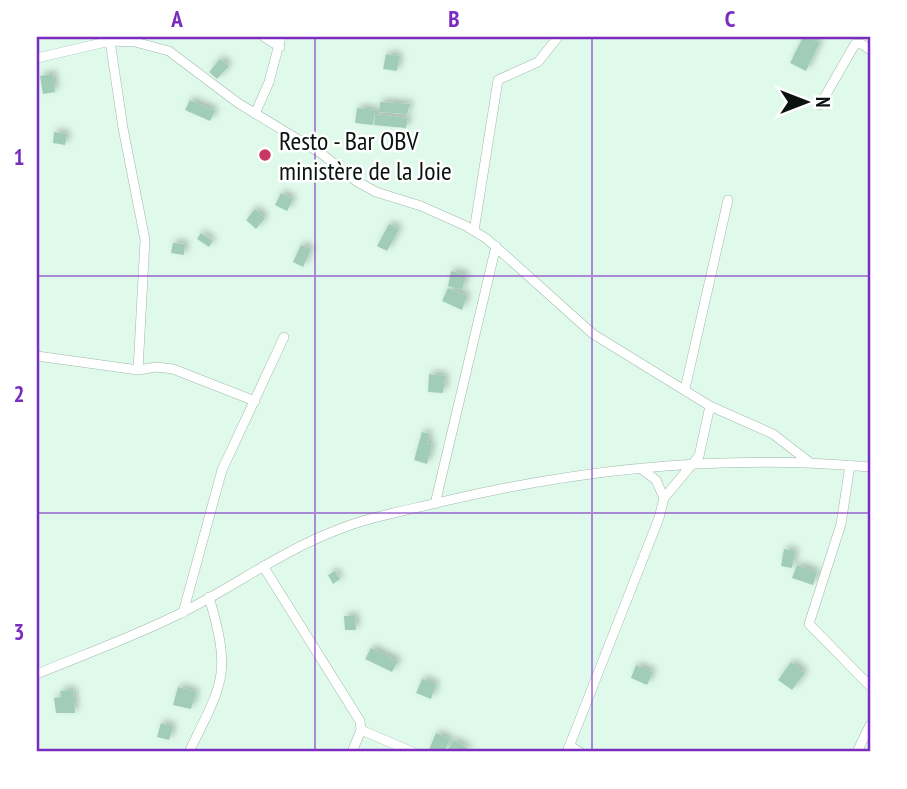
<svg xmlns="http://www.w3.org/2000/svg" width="907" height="789" font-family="'PT Sans Narrow',sans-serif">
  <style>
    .building { fill: #a1cdb6; filter: url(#shadow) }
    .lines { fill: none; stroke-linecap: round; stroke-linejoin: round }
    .minor-casing { stroke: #9fb8ab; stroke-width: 10 }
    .minor { stroke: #fff; stroke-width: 9 }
    .grid { fill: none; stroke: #7b2cbf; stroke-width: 2; stroke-opacity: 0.55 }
    .poi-dot { fill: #c73964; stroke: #fff; stroke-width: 2.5 }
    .labels { text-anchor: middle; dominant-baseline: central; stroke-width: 5; stroke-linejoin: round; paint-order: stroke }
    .poi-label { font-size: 26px; fill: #0a130f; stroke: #fff; text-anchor: start }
    .neatline { fill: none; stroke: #7b2cbf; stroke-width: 2.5 }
    .grid-label { font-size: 23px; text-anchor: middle; font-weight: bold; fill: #7b2cbf }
  </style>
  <defs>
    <filter id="shadow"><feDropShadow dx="3.5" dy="-3.5" stdDeviation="3.5" flood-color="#0004"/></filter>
  </defs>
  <rect width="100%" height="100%" fill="#dffaeb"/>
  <path class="building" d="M803 37 820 42 806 71 790 63Z
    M386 54 399 56 397 71 383 69Z
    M220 59 229 66 217 79 209 72Z
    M53 74 55 92 43 94 40 76Z
    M190 100 215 111 210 121 185 110Z
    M380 102 410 104 407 114 379 112Z
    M357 108 375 110 373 125 355 123Z
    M375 114 408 118 406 128 374 125Z
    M54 132 67 134 65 145 53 143Z
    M281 193 293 199 287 211 275 205Z
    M255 209 265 218 256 229 246 220Z
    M389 224 399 229 387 251 377 246Z
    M201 233 213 241 209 247 197 239Z
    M173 243 185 244 184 255 171 253Z
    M301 245 311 249 303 267 293 262Z
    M451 271 466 275 462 290 448 286Z
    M448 288 467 296 462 310 442 301Z
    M429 374 445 376 443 393 428 392Z
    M422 432 429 434 427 443 432 445 427 464 414 460Z
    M784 549 795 551 792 568 781 566Z
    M797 565 817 572 813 585 792 578Z
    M335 571 340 579 333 584 328 575Z
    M344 616H355L356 630H345Z
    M371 648 398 661 392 672 365 659Z
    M791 662 805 673 792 690 778 680Z
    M636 665 653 672 647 685 631 678Z
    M422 679 436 684 431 699 416 693Z
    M178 687 196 692 191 709 173 705Z
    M73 690 75 713H56L54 698 61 697 60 691Z
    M161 723 173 727 169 740 157 737Z
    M436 733 450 739 444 752H428Z
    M454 740 470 750 468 752H446Z"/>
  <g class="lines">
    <g class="minor-casing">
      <path id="minor" d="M264 37 280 47
        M110 41 123 128 145 240 138 370
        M37 58 110 41 135 42 169 51 238 103 322 154 356 181 376 192 421 206 466 226 487 239 593 334 710 406 773 434 808 461
        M820 105 855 44H862L870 50
        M255 114 269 82 281 37
        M474 231 498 80 538 62 558 37
        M37 356 138 370 156 367 173 369 255 401
        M685 389 728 200
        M850 465 841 524 809 624 870 686
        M640 468 656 480 664 498
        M435 504 496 246
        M263 566 360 721 361 730 352 752
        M183 613 222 470 284 337
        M37 674C85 654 136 636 183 612 235 586 282 551 337 530 372 516 409 510 445 501 585 468 726 454 870 467
        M361 730 413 752
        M570 746 580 752
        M189 752C223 682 232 675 209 597
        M567 752 659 518 664 498 699 456 710 406
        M857 752 870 725"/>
    </g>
    <use href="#minor" class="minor"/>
  </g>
  <path class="grid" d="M315 37V752M592 37V752M37 276H870M37 513H870"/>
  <circle class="poi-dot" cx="265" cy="155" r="7"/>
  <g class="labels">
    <g class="poi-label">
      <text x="279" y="140">Resto - Bar OBV<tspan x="279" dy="30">ministère de la Joie</tspan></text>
    </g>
  </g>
  <rect width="907" height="789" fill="none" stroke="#ffffff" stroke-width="77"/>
  <g transform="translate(806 102) rotate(90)" stroke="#ffffff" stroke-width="5" paint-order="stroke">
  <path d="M0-5L12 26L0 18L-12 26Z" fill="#0a130f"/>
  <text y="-10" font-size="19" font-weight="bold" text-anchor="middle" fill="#0a130f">N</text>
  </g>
  <rect x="38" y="38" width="831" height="712" class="neatline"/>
  <g class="grid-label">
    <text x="177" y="27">A</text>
    <text x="454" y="27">B</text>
    <text x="730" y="27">C</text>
    <text x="19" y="165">1</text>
    <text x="19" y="402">2</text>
    <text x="19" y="640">3</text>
  </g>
</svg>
